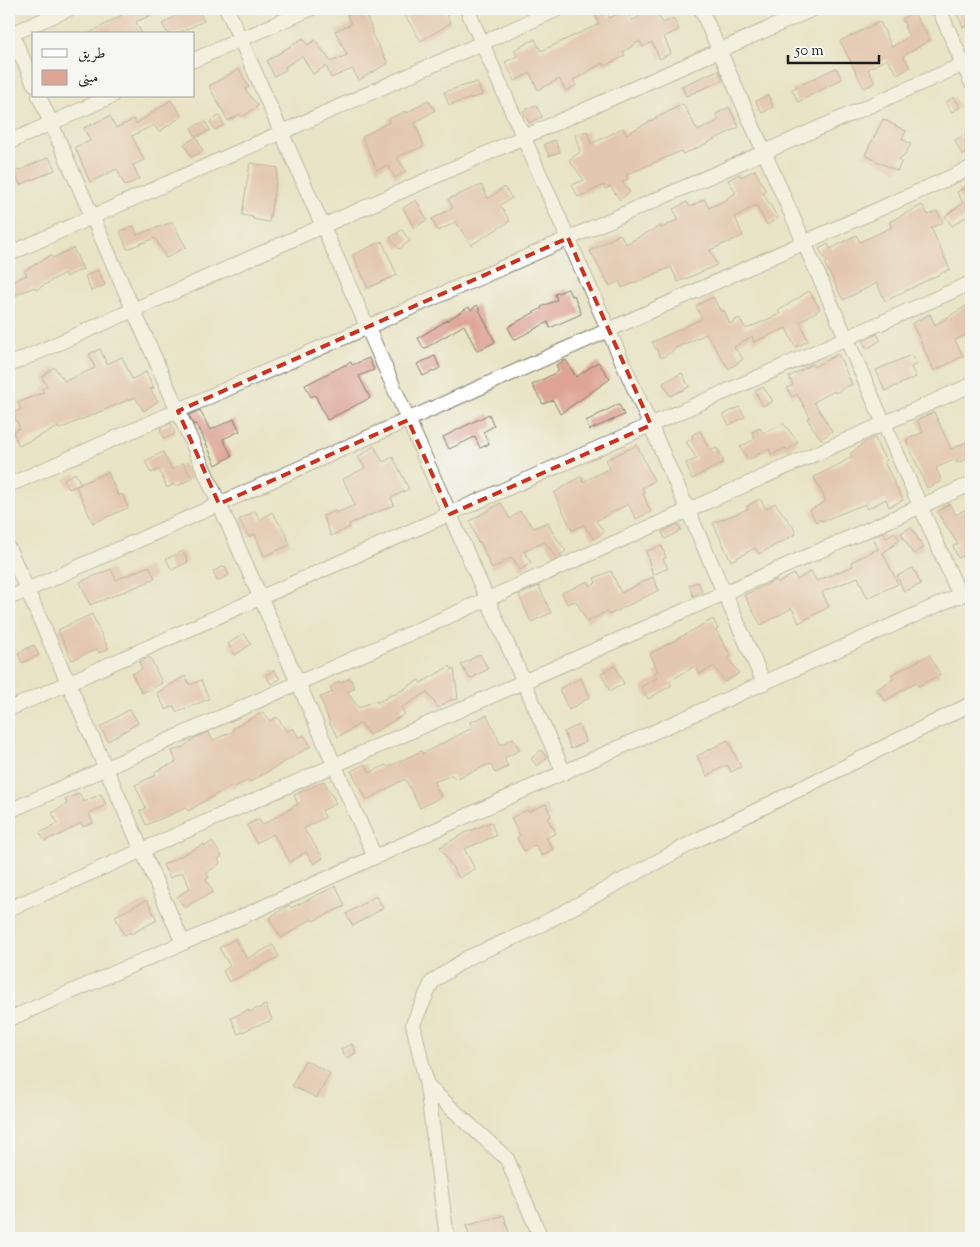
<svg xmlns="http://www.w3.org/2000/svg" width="980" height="1247" font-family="'Sorts Mill Goudy',Amiri,serif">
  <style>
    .building { fill: #dea597 }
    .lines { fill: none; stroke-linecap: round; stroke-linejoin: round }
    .minor-casing { stroke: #828071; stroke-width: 16 }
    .minor { stroke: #fff; stroke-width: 14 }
    .marked { fill: none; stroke: #c8321e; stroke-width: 4; stroke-dasharray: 10 6; stroke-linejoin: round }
  </style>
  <rect width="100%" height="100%" fill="#f6f6f2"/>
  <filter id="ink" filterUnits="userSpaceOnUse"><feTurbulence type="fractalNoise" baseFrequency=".02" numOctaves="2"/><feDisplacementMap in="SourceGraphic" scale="10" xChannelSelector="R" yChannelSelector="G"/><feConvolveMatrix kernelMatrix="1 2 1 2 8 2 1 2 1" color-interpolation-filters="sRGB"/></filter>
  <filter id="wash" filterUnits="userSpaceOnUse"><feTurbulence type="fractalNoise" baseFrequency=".0096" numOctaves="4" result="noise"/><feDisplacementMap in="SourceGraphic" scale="20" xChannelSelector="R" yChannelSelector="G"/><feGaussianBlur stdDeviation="1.12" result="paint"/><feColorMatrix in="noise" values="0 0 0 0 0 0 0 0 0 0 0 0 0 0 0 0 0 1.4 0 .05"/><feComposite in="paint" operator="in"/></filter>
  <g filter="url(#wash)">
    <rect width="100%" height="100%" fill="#e9e4c6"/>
    <g id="blocks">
      <path class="building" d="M118 9H164L136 22 142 34H88L122 15Z
        M178 9H198L204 21 176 34H168L162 24 180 13Z
        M360 9H363L373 32 371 33 388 63 359 80 352 69 331 78 326 66 313 74 302 56 285 67 286 70 274 76 267 61 303 38 308 45 315 40 331 62 347 55 335 31 351 24 347 15Z
        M401 9H443L451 23 421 41Z
        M593 9H605L609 18 627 10 632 21 650 9H654L663 23 673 18 679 30 664 37 671 53 660 59 652 42 643 47 640 41 623 52 625 56 604 66 603 63 573 80 576 85 566 91 559 79 538 90 530 73 515 81 505 62 517 56 514 50 535 39 541 51 599 24Z
        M963 9H971V23L963 27 956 12Z
        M913 12 930 40 903 56 910 67 898 75 887 59 868 69 875 83 864 88 840 41 880 22 892 47 909 36 904 27 906 26 902 19Z
        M836 68 842 79 798 102 792 89Z
        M239 69 249 87 245 89 258 106 242 117 240 114 228 121 209 86Z
        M718 70 723 80 686 96 682 86Z
        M477 82 482 95 449 105 444 92Z
        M768 95 773 107 762 113 756 101Z
        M954 97 960 107 952 112 946 102Z
        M171 100 182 116 159 132 154 125 132 136 144 160 133 165 139 179 125 186 117 169 90 182 75 147 90 141 84 128 110 116 116 128 134 119 136 124Z
        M428 100 435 110 415 123 424 146 397 157 406 171 395 178 388 165 377 170 362 137 389 122 388 119 406 111 407 113Z
        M683 104 698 131 719 120 716 114 729 107 739 127 697 148 683 154 681 151 626 175 628 179 622 182 630 192 620 200 610 186 605 189 604 185 578 197 572 185 584 180 569 160 580 152 575 135 587 131 591 144 623 128 626 134Z
        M536 105 542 117 529 123 523 111Z
        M219 116 224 125 215 130 210 121Z
        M883 119 906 131 902 139 911 144 905 154 899 159 901 163 897 171 865 155Z
        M205 121 210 130 196 137 191 128Z
        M971 132V151L962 155 955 140Z
        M196 137 203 151 191 157 184 144Z
        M555 140 560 152 549 156 544 144Z
        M49 157 55 170 20 185 15 172Z
        M250 163 278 168 269 222 253 219V217L242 215Z
        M755 170 766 192 763 193 778 218 767 225 756 205 735 217 743 236 710 250 717 265 690 277 678 282 671 267 622 288 619 281 610 286 590 251 620 234 626 244 660 226 661 228 679 219 673 209 687 202 690 207 704 199 709 208 728 199V197L736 193 728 180 739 174 741 177Z
        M482 185 488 199 504 187 512 198 500 205 510 221 471 245 456 222 438 231 432 219 453 208 448 199Z
        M971 185V225L965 217 952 226 945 216 963 203 957 192Z
        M416 200 427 220 414 228 403 208Z
        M922 205 928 215 937 211 943 222 931 228 950 269 885 301 877 283 843 300 825 264 827 262 819 249 828 244 831 249 856 235 860 242 892 227 889 222Z
        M172 222 186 247 166 258 155 238 127 249 120 231 134 226 137 235Z
        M402 230 410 241 399 249 390 238Z
        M382 241 397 275 368 288 353 255Z
        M73 248 83 269 66 277 64 273 36 290 34 287 9 298V283L27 275 24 271 51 255 53 258Z
        M98 270 105 285 91 291 85 276Z
        M568 289 571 296 574 295 581 314 550 328 548 322 514 340 508 327 542 308 541 307 557 300 555 294Z
        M809 291 820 309 800 322 808 341 795 347 786 328 754 342 752 336 734 347 743 359 729 369 706 334 674 349V350L661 358 652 342 702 319 696 306 713 297 721 312 724 310 730 324 739 318 746 329 780 314 778 311Z
        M971 303V332L955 340 963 356 934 371 912 323 930 314 935 325Z
        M477 305 495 342 477 351 464 325 424 349 418 338 469 307 471 310Z
        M877 334 881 340 867 349 863 341Z
        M100 349 107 364 122 357 132 379 146 372 154 388 150 389 158 401 144 411 135 397 59 429 58 427 19 446 13 432 20 428 13 413 21 409 18 403 44 392 42 389 47 386 42 377 54 367 65 381 95 368 89 354Z
        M838 354 852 384 835 393 834 391 814 402 832 431 821 439 807 419 810 417 797 394 792 397 787 388 793 385 789 377 812 364 814 367Z
        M911 355 917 364 911 367 916 377 885 391 876 370Z
        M435 356 440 368 423 376 417 364Z
        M369 358 374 370 359 376 370 398 327 420 315 395 311 397 305 385 351 362 352 365Z
        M566 360 576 377 598 362 610 379 560 414 553 400 543 404 532 385 559 371 556 365Z
        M682 373 689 387 670 396 663 383Z
        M763 387 773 401 763 406 755 391Z
        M619 404 624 415 589 430 586 421Z
        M739 407 745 417 729 425 723 415Z
        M200 410 210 430 234 419 240 431 223 439 232 456 216 465 197 424 194 425 189 415Z
        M934 412 951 449 971 440V457L957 463 956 459 936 468 942 481 927 488 906 440 923 432 917 420Z
        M489 414 494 426 483 432 489 444 480 448 475 437 449 449 443 437Z
        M171 423 175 434 164 439 160 428Z
        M784 424 798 442 788 450 786 448 771 455 769 449 748 460 740 447 755 439 752 432 760 428 763 433Z
        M700 431 710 451 717 448 724 462 692 479 686 463 697 459 686 442 693 438 692 435Z
        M875 438 880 451 887 460 884 462 903 500 889 507 886 499 867 509 865 504 822 521 821 519 816 522 810 510 826 501 814 477 842 463 852 456 850 454 865 442Z
        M637 445 654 481 642 488 645 493 643 494 651 512 636 519 628 504 596 521 604 532 594 539 584 525 572 530 554 493 581 476 583 482 610 468 606 460Z
        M374 446 383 462 393 457 409 489 391 498 394 505 349 524 350 527 331 536 323 516 335 511 336 513 355 505 343 479 365 468 358 457Z
        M163 452 172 470 183 463 192 478 176 487 174 484 167 488 159 469 151 473 145 461Z
        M108 472 118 496 122 494 128 508 93 523 76 486Z
        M75 473 81 484 69 489 64 479Z
        M760 499 766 509 775 503 793 527 796 534 759 554 755 548 731 561 713 523 748 509 747 506Z
        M501 503 510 519 520 511 534 528 548 522 553 533 566 551 556 558 545 542 524 551 531 563 520 570 512 557 492 569 480 542 478 543 470 521Z
        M949 504 956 515 971 506V552L958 558 953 546 958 544 937 512Z
        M255 511 260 520 272 512 286 534 290 545 264 556 255 534 249 537 239 520Z
        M678 524 681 530 665 539 662 532Z
        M911 527 924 548 913 554 901 533Z
        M883 532 886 538 894 532 900 540 883 553 898 584 867 598 858 577 822 592 829 607 799 623 792 608 761 625 744 595 776 580 778 583 794 574 797 580 811 571 817 581 853 566 851 562 878 549 873 537Z
        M662 546 666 558 663 559 668 568 653 575 646 551Z
        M183 551 188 562 172 570 166 559Z
        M149 566 155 578 143 584 90 605 80 582 111 569 116 580Z
        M225 566 229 575 217 581 213 571Z
        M913 568 921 584 904 592 897 576Z
        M611 571 621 593 653 577 659 590 609 615 607 611 587 622 576 601 567 604 562 593 588 581 591 586 596 583 594 578Z
        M698 582 702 592 693 596 689 585Z
        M539 586 551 613 531 622 519 595Z
        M92 614 108 649 99 653 97 649 72 660 58 630Z
        M713 619 718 629 716 630 731 656 728 658 739 673 725 682 714 666 700 674 695 666 669 681 672 685 648 699 641 687 657 678 654 673 658 671 650 654Z
        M244 633 251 644 235 655 228 644Z
        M34 645 39 655 22 663 18 653Z
        M480 654 488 669 470 679 461 665Z
        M930 655 940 675 918 686 916 682 885 701 877 689 894 678 891 675Z
        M150 657 162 683 142 693 132 674 142 669 139 662Z
        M450 666 452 670 454 669 458 699 450 700 438 708 427 692 401 708 405 714 369 735 361 723 338 737 330 724 320 697 333 692 330 688 339 681 340 683 350 678 355 688 347 692 359 708 376 700 377 703 393 694 394 695 419 680 421 683Z
        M615 666 624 684 610 691 601 673Z
        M274 670 280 679 271 684 266 675Z
        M185 676 190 685 201 680 209 699 176 712 174 706 166 710 157 693Z
        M581 678 590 697 569 710 559 689Z
        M130 709 138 723 108 741 100 727Z
        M263 712 270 721 277 717 287 732 293 728 299 738 304 735 311 746 250 782 248 780 232 788 230 786 188 811 186 808 146 825 140 811 146 808 135 785 156 775 154 772 176 762 172 751 183 747 195 738 208 732 213 740 234 731 232 729Z
        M487 715 501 745 513 738 520 750 504 758 508 767 495 773 490 764 455 779 452 775 434 782 441 797 420 808 405 779 367 800 351 771 365 764 370 773 386 765 388 767 421 751 422 754 472 728 470 722Z
        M579 725 586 742 571 749 564 732Z
        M728 740 741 767 731 772 727 765 707 776 697 756Z
        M541 750 547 758 537 766 531 759Z
        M324 781 336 803 322 811 325 817 304 829 323 858 314 864 306 852 290 862 273 834 256 843 247 825 259 819 262 825 298 804 294 795Z
        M79 793 84 802 101 794 106 805 89 813 93 823 83 827 81 823 56 837 55 836 45 841 40 833 58 823 52 813 67 804 65 800Z
        M546 804 551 816 547 818 556 833 546 838 553 849 542 856 535 845 524 851 517 838 520 836 511 818 527 810 528 812Z
        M491 822 496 836 464 849 475 869 459 878 440 847 465 833Z
        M212 842 222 856 218 859 220 863 207 873 209 878 206 879 213 892 194 902 185 908 177 897 190 888 182 872 170 878 163 865 204 844 205 846Z
        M336 886 345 906 313 921 312 919 281 938 269 918 289 905 291 908Z
        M376 896 383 908 353 926 346 914Z
        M147 900 157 920 131 934 130 932 124 935 115 916Z
        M235 939 247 959 273 945 279 957 229 982 223 971 230 966 219 948Z
        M266 1005 272 1020 260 1025V1024L238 1034 231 1018 248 1010 249 1012Z
        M352 1044 356 1053 346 1058 341 1049Z
        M305 1060 330 1073 317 1098 292 1086Z
        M504 1215 510 1237 504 1238H470L466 1226Z"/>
    </g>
  </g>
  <g filter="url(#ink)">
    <use href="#blocks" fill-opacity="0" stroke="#828071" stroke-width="1"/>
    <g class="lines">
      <g class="minor-casing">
        <path id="minor" d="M227 9 564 773
          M467 9 764 683
          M701 9 960 596
          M939 9 971 82
          M9 28 34 84
          M9 35 69 9
          M194 60 310 9
          M39 96 375 857
          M9 142 112 96
          M9 254 558 9
          M9 365 813 9
          M9 485 971 61
          M9 549 183 943
          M9 598 971 168
          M9 709 971 283
          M9 811 971 385
          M9 909 971 484
          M9 1019 183 943 971 590
          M427 1086 507 1159 541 1238
          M447 1238 427 1086 413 1024 432 982 467 958 531 930 699 839 971 704"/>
      </g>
      <use href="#minor" class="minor"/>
    </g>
  </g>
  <path d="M0 0H980V1247H0ZM568 238 651 425 450 514 408 420 219 504 178 411Z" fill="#e9e4c6" fill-opacity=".55" fill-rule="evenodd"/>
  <path class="marked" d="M568 238 651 425 450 514 408 420 219 504 178 411Z"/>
  <rect width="980" height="1247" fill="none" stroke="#f6f6f2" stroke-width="30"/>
  <rect x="32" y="32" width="162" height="65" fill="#f6f6f2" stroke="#9f9f9c"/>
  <rect x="42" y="49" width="25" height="8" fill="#ffffff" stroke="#9f9f9c"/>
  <text x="78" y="58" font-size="15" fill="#1c1c1c">طريق</text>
  <rect x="42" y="70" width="25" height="15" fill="#dea597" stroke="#9f9f9c"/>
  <text x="78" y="82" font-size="15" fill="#1c1c1c">مبنى</text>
  <path d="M788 55v8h91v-8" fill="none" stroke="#1c1c1c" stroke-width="2.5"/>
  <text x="795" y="55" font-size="15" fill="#1c1c1c" stroke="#f6f6f2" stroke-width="4" paint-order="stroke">50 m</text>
</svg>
